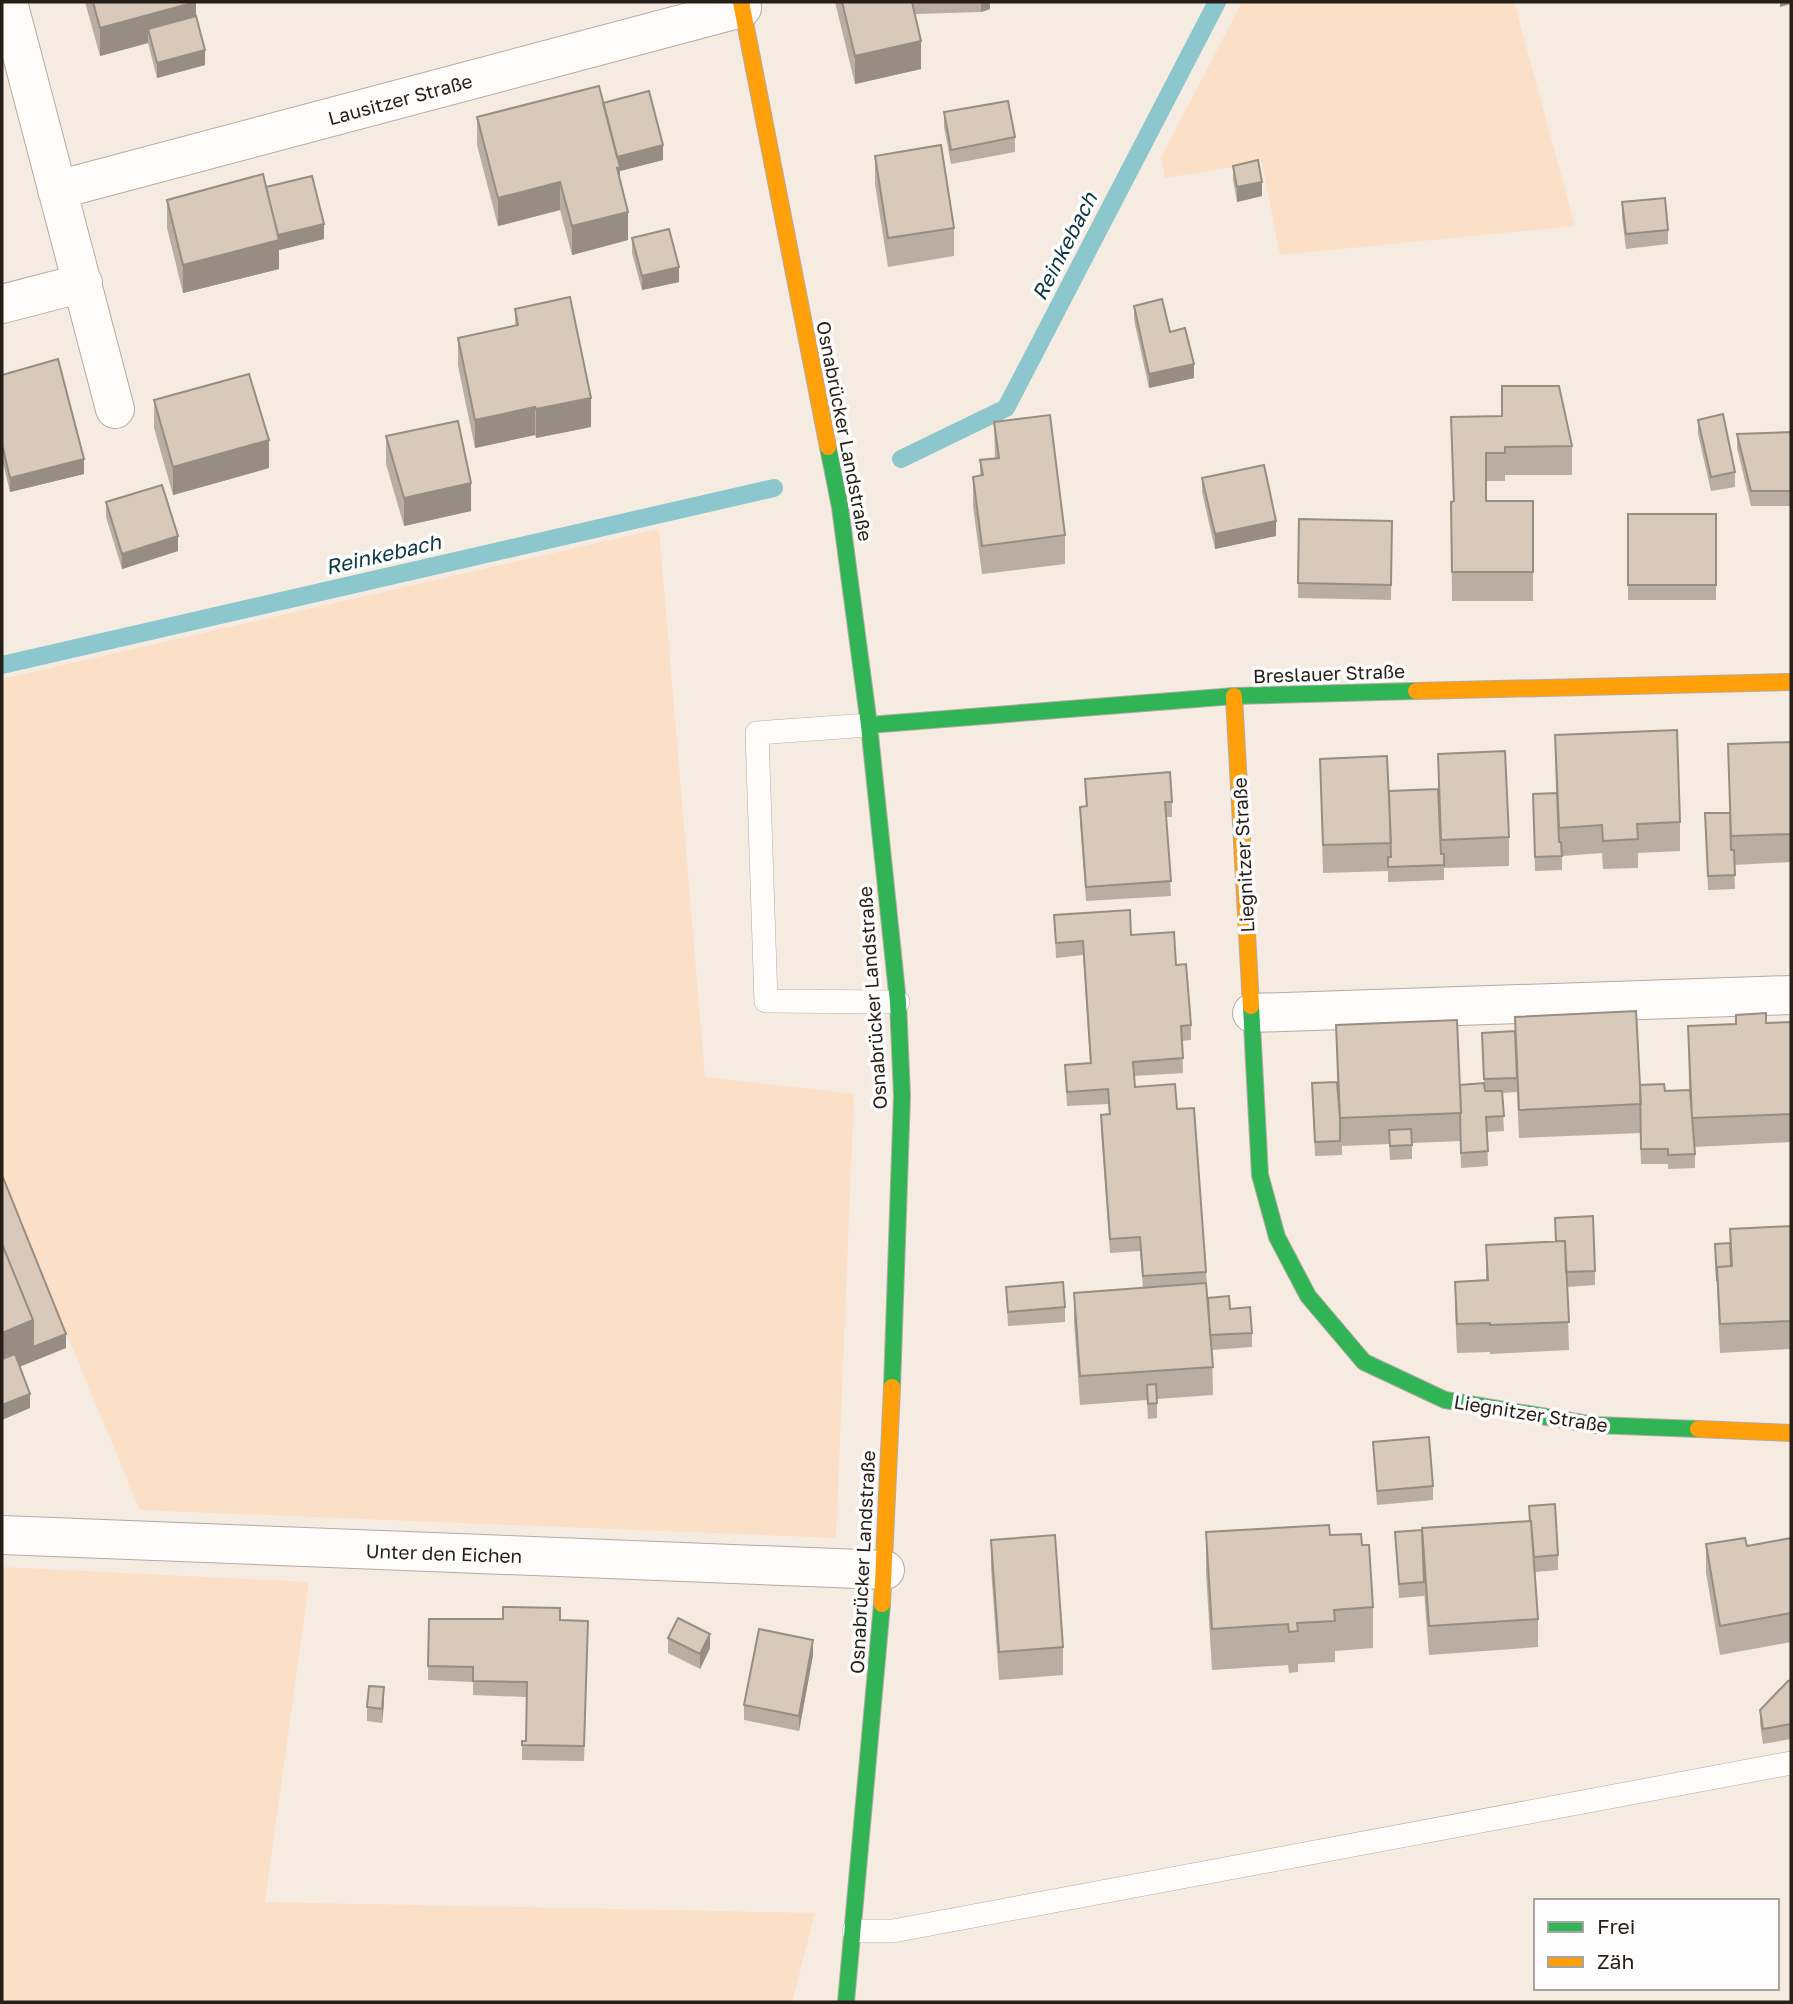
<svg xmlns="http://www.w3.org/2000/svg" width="1793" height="2004" font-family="'Golos Text',sans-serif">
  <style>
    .green { fill: #fbdfc6 }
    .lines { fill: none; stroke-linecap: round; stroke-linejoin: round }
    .stream { stroke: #8bc7cd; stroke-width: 18 }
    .lane-casing { stroke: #b3aba3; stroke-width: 24 }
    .street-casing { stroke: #b3aba3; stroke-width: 40 }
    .fast-casing { stroke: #b3aba3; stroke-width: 18 }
    .slow-casing { stroke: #b3aba3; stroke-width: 18 }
    .lane { stroke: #fefcfa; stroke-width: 23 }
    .street { stroke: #fefcfa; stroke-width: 38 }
    .fast { stroke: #30b455; stroke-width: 16 }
    .slow { stroke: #ff9f0a; stroke-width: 16 }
    .wall { fill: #baada1 }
    .shaded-wall { fill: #978d83 }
    .building { fill: #d8c9bb; stroke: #978d83; stroke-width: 2 }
    .labels { text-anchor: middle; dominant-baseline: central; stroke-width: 7; stroke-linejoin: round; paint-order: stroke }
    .street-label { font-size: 19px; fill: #251f18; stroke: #fcfcfc }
    .water-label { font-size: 21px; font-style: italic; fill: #0d393e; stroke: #fcfcfc }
  </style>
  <rect width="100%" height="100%" fill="#f6ebe1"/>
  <path class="green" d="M1242 2H1514L1575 226 1280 255 1262 162 1165 178 1161 158Z
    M659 529 705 1077 854 1094 836 1538 140 1510 2 1179V679Z
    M2 1567 309 1582 265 1902 815 1913 792 2002H2Z"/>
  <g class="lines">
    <path class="stream" d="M901 459 1006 408 1217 2
      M2 665 774 488"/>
    <g class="lane-casing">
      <path id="lane" d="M869 725 757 733 766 1001 898 1002
        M854 1931H893L1791 1763"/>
    </g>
    <g class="street-casing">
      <path id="street" d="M8 2 115 409
        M57 190 742 8
        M2 304 83 283
        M1252 1013 1791 995
        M2 1535 885 1570"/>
    </g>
    <g class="fast-casing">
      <path id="fast" d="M828 447 840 507 869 725 898 1002 902 1096 892 1387
        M869 725 1234 696 1416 691
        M1251 1006 1260 1175 1277 1237 1308 1296 1364 1362 1445 1400 1595 1425 1698 1429
        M846 2002 882 1604"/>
    </g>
    <g class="slow-casing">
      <path id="slow" d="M741 2 828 447
        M1416 691 1791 682
        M1234 696 1251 1006
        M1698 1429 1791 1433
        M882 1604 892 1387"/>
    </g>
    <use href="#lane" class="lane"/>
    <use href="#street" class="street"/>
    <use href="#fast" class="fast"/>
    <use href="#slow" class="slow"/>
  </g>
  <path class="wall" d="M85 2H196V16L205 65 157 78 148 43 100 56Z
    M835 2H990V9L981 12 915 14 921 69 855 84Z
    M603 103 663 160 620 171V180L628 240 572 255 560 210 498 226 477 145V117Z
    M944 112 1015 137V152L951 164 944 127Z
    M875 156 954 228V256L888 267 875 184Z
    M1233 166 1262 196 1237 202 1233 180Z
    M266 187 324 239 279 250V269L183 293 167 228V200Z
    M1622 202 1668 230V244L1626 249 1622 217Z
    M632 238 679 282 642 290 632 253Z
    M1134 306 1170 332 1194 378 1149 388 1134 320Z
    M515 309 591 427 536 438 535 435 475 448 458 366V338L515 326Z
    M2 375 84 474 10 492 2 459Z
    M154 400 269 468 173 495 154 428Z
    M1451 417 1572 446V475H1505V481H1486V501H1533V601H1452L1451 502 1453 501Z
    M1698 420 1735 472V487L1711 491 1698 434Z
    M994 422 1065 535V564L982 574 973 506V477L980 476V460L995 459Z
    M1791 432V506H1751L1737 448V434Z
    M386 436 471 511 404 526 386 464Z
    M1202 478 1276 536 1215 549 1202 492Z
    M106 502 178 551 122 569 106 517Z
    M1628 514H1716V600H1628Z
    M1299 519 1392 521 1391 600 1298 598Z
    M1555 735 1680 822V851L1638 853V868L1603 869 1602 853 1562 856V870L1535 871 1533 794 1556 793Z
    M1791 742V862L1734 865 1735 889 1708 890 1705 813H1730L1728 744Z
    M1438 754 1509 837V866L1444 868V880L1388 882V871L1323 873 1320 759 1389 791 1438 789Z
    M1085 779 1172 802V817H1166L1171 896 1086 901 1080 822V807L1086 806Z
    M1054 915 1131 935 1176 965 1191 1025V1040L1182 1041 1183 1073 1134 1076 1135 1087 1177 1109 1206 1272 1208 1298 1230 1309 1252 1333V1347L1212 1350 1213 1395 1157 1399V1418L1148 1419 1147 1400 1080 1405 1074 1322V1293L1143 1288 1140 1251 1110 1253 1101 1130V1115H1109L1108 1104 1067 1106 1065 1065 1090 1063 1083 955 1056 958Z
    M1515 1017 1640 1085 1665 1091 1689 1090 1688 1026 1791 1022V1142L1695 1147V1168L1668 1169V1164H1641L1640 1133 1519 1138 1517 1092 1502 1093 1504 1131 1487 1132 1488 1166 1461 1168 1460 1141 1412 1143V1159L1390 1160 1389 1144 1342 1146V1155L1315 1156 1312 1083 1337 1082 1336 1025 1460 1085 1484 1083 1482 1033 1515 1031Z
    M1555 1218 1595 1271V1285L1567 1287 1569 1350 1490 1354V1352L1457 1353 1455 1310V1282L1486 1280V1245L1555 1241Z
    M1791 1226V1349L1720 1353 1715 1244H1730V1229Z
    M1006 1287 1065 1307V1322L1008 1326Z
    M1373 1442 1433 1486V1500L1377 1505Z
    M1529 1506 1558 1555V1570L1535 1572 1538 1619V1647L1429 1655 1424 1592V1596L1399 1598 1395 1532 1529 1521Z
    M1206 1532 1330 1535 1362 1545 1373 1607V1648L1335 1651V1662L1298 1664V1672L1289 1673 1288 1665 1212 1670 1206 1573Z
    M1791 1538V1642L1720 1655 1706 1573V1544L1747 1546Z
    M991 1540 1063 1647V1675L999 1680 991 1568Z
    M429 1619 560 1620 588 1636 584 1761 522 1760V1741H526V1697L473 1695V1682L428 1680Z
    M668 1638 710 1648 700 1669 668 1653Z
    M813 1655 799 1731 744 1720V1705Z
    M1791 1680V1739L1763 1744 1760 1724V1710Z
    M384 1702 382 1723 367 1721V1707Z"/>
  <path class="shaded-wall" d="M196 2V31L148 29V43L100 56V28Z
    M981 2H990V9L981 12Z
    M1780 2H1791V4L1780 7Z
    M921 41V69L855 84V56Z
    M205 50V65L157 78V63Z
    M663 145V160L620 171V195L614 158Z
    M560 182V210L498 226V198Z
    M1262 182V196L1237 202V187Z
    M628 212V240L572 255V226Z
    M324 224V239L279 250V269L183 293V265L275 236Z
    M679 267V282L642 290V276Z
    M1194 364V378L1149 388V374Z
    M591 398V427L536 438V409Z
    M535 407V435L475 448V420Z
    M269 440V468L173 495V467Z
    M84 459V474L10 492V478Z
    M471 483V511L404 526V498Z
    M1276 521V536L1215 549V534Z
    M178 536V551L122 569V554Z
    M33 1320 66 1334V1348L2 1374V1333Z
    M30 1394V1408L2 1420V1405Z
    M710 1634V1648L700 1669V1654Z
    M813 1640V1655L799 1731V1716Z
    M384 1687V1702L382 1723V1709Z"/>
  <path class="building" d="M93 2H196L100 28Z
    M842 2H912L921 41 855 56Z
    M196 16 205 50 157 63 148 29Z
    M599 86 620 167 617 168 628 212 572 226 560 182 498 198 477 117Z
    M649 91 663 145 617 157 603 103Z
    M1008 101 1015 137 951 150 944 112Z
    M941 145 954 228 888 238 875 156Z
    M1258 160 1262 182 1237 187 1233 166Z
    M263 174 279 240 183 265 167 200Z
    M312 176 324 224 278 235 266 187Z
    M1665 198 1668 230 1626 234 1622 202Z
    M669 229 679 267 642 276 632 238Z
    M570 297 591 398 536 409 535 407 475 420 458 338 518 325 515 309Z
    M1162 299 1170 332 1185 328 1194 364 1149 374 1134 306Z
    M58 359 84 459 10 478 2 444V375Z
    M249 374 269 440 173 467 154 400Z
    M1502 386H1559L1572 446 1505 447V453H1486V501H1533V572H1452L1451 502 1454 501 1451 417 1502 416Z
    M1723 414 1735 472 1711 477 1698 420Z
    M1050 415 1065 535 982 546 973 477 983 475 980 460 999 458 994 422Z
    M458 421 471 483 404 498 386 436Z
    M1791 432V491H1751L1737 434Z
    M1264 465 1276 521 1215 534 1202 478Z
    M162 485 178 536 122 554 106 502Z
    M1628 514H1716V585H1628Z
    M1299 519 1392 521 1391 585 1298 583Z
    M1677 730 1680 822 1637 824 1638 839 1603 841 1602 825 1559 828 1555 735Z
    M1791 742V834L1731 836 1728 744Z
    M1505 751 1509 837 1441 840 1438 754Z
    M1387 756 1391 843 1323 845 1320 759Z
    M1170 772 1172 802H1165L1171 881 1086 887 1080 807 1087 806 1085 779Z
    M1438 789 1441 854H1444V865L1388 867V857H1391L1389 791Z
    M1557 793 1559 842H1561L1562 856 1535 857 1533 794Z
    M1705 813H1730L1731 850H1734L1735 875 1708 876Z
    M1130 910 1131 935 1174 932 1176 965 1186 964 1191 1025 1181 1026 1183 1058 1133 1062 1135 1087 1175 1084 1177 1109 1194 1108 1206 1272 1143 1276 1140 1237 1110 1239 1101 1115 1110 1114 1108 1089 1067 1092 1065 1065 1091 1063 1083 941 1056 943 1054 915Z
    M1636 1011 1641 1104 1519 1110 1515 1017Z
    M1766 1013V1023L1791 1022V1114L1692 1118 1688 1026 1736 1024V1015Z
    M1457 1020 1461 1113 1340 1118 1336 1025Z
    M1515 1031 1517 1078 1484 1079 1482 1033Z
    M1337 1082 1340 1118V1141L1315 1142 1312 1083Z
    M1484 1083 1485 1091H1502L1504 1116 1486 1117 1488 1151 1461 1153 1460 1113H1461L1460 1085Z
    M1664 1084 1665 1091 1690 1090 1695 1154 1668 1155V1149H1641L1640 1085Z
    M1411 1129 1412 1145 1390 1146 1389 1130Z
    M2 1175 66 1334 33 1347V1320L2 1244Z
    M1593 1216 1595 1271 1566 1272 1565 1241H1556L1555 1218Z
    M1791 1226V1321L1720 1324 1717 1267 1732 1266 1730 1229Z
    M1565 1241 1569 1322 1490 1325V1323L1457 1324 1455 1282 1488 1280 1486 1245Z
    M1730 1243 1731 1266 1717 1267V1281L1715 1244Z
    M2 1244 33 1320 2 1333Z
    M1063 1282 1065 1307 1008 1312 1006 1287Z
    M1206 1283 1213 1367 1080 1376 1074 1293Z
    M1229 1296 1230 1309 1250 1307 1252 1333 1210 1335 1208 1298Z
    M15 1354 30 1394 2 1405V1359Z
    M1156 1384 1157 1403 1148 1404 1147 1385Z
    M1429 1437 1433 1486 1377 1491 1373 1442Z
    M1555 1504 1558 1555 1534 1557 1531 1521H1530L1529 1506Z
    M1531 1521 1538 1619 1429 1626 1422 1528Z
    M1329 1525 1330 1535 1361 1534 1362 1545H1369L1373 1607 1334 1610 1335 1621 1297 1623 1298 1631 1289 1632 1288 1624 1212 1629 1206 1532Z
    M1422 1530 1424 1582 1399 1584 1395 1532Z
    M1055 1535 1063 1647 999 1652 991 1540Z
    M1745 1538 1747 1546 1791 1538V1613L1720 1626 1706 1544Z
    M503 1607 560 1608V1620L588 1621 584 1746 522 1745V1741H526L527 1682 473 1681V1667L428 1666 429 1619H503Z
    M678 1618 710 1634 700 1654 668 1638Z
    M759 1629 813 1640 799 1716 744 1705Z
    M1791 1680V1724L1763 1729 1760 1710 1788 1681Z
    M369 1686 384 1687 382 1709 367 1707Z"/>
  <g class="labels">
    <g class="street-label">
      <text transform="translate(400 99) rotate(-15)">Lausitzer Straße</text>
      <text transform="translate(845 431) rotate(79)">Osnabrücker Landstraße</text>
      <text transform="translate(1329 673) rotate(-2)">Breslauer Straße</text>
      <text transform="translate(1243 855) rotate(-93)">Liegnitzer Straße</text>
      <text transform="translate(872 998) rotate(-94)">Osnabrücker Landstraße</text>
      <text transform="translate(1531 1413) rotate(9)">Liegnitzer Straße</text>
      <text transform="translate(444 1553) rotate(2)">Unter den Eichen</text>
      <text transform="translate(862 1562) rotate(-87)">Osnabrücker Landstraße</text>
    </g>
    <g class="water-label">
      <text transform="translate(1064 246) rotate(-63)">Reinkebach</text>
      <text transform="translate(383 554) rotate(-13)">Reinkebach</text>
    </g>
  </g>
  <rect width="1793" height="2004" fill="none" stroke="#251f18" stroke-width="7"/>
  <rect x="1534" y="1899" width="245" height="91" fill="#fcfcfc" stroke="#a6a4a1" stroke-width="2"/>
  <rect x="1548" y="1922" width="35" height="10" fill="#30b455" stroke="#a6a4a1" stroke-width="2"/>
  <text x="1597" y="1934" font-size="21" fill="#251f18">Frei</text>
  <rect x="1548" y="1957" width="35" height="10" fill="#ff9f0a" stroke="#a6a4a1" stroke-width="2"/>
  <text x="1597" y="1969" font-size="21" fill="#251f18">Zäh</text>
</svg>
